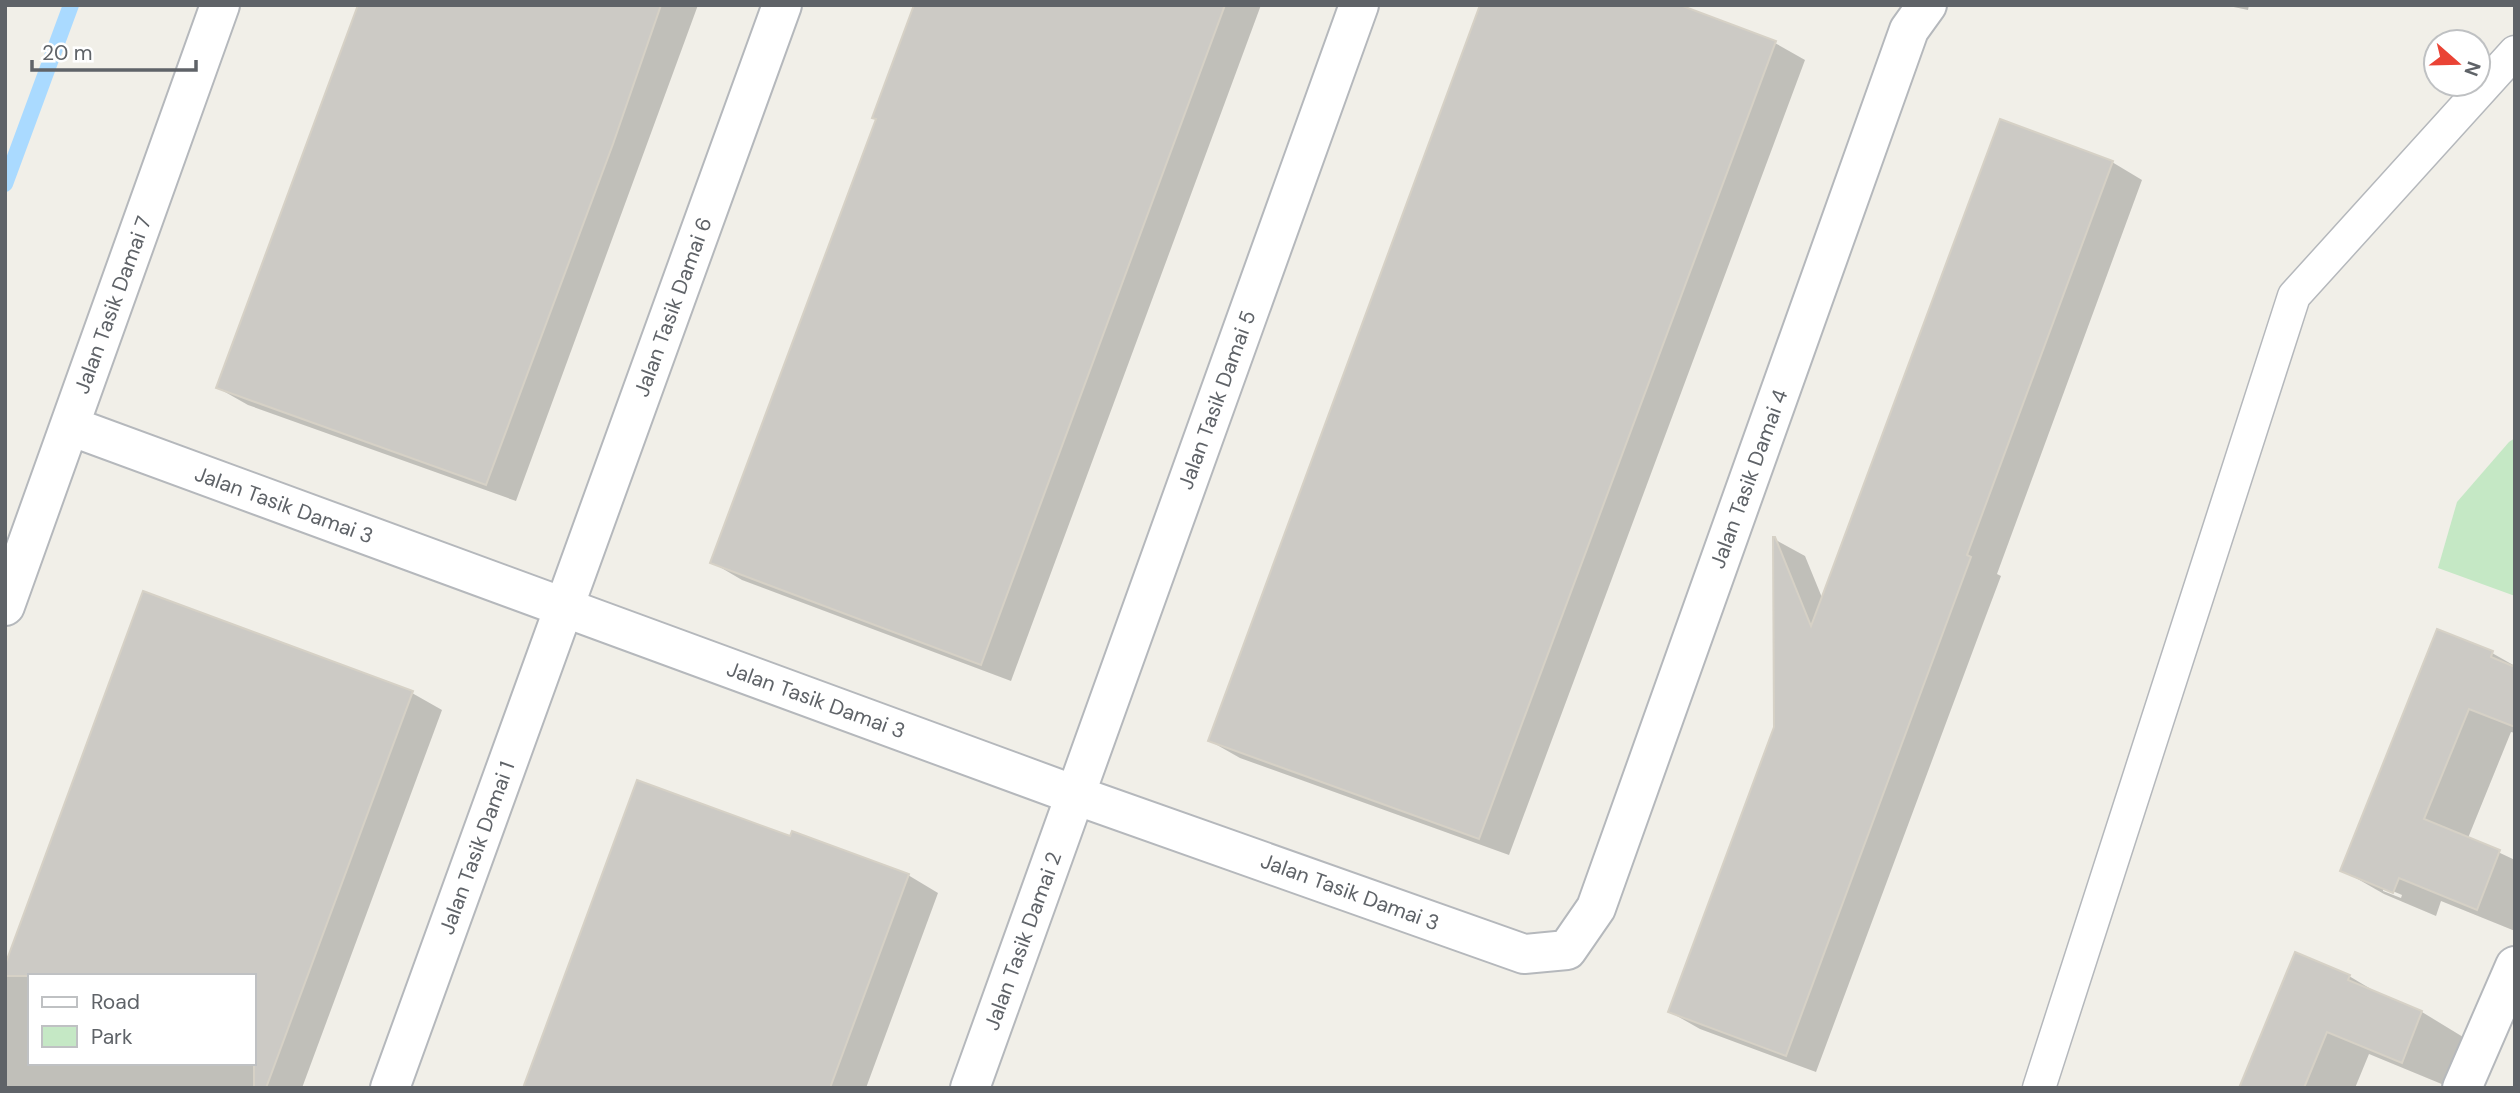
<svg xmlns="http://www.w3.org/2000/svg" width="2520" height="1093" font-family="'DM Sans',sans-serif">
  <style>
    .green { fill: #c5e8c5 }
    .shadow { fill: #0003; fill-rule: evenodd }
    .lines { fill: none; stroke-linecap: round; stroke-linejoin: round }
    .stream { stroke: #aadaff; stroke-width: 16 }
    .building { fill: #cccac5; stroke: #d6d1c6; stroke-width: 2 }
    .service-casing { stroke: #b5b8bc; stroke-width: 35 }
    .minor-casing { stroke: #b5b8bc; stroke-width: 42 }
    .service { stroke: #fff; stroke-width: 32 }
    .minor { stroke: #fff; stroke-width: 38 }
    .labels { text-anchor: middle; dominant-baseline: central; stroke-width: 5; stroke-linejoin: round; paint-order: stroke }
    .street-label { font-size: 21px; fill: #5f6368; stroke: #fff }
  </style>
  <rect width="100%" height="100%" fill="#f1efe8"/>
  <path class="green" d="M2515 438V596L2438 568 2457 502 2509 442Z"/>
  <path class="shadow" d="M360 5H698L516 501 248 405 218 388Z
    M915 5H1261L1011 681 742 580 713 563 878 119Z
    M2224 5H2249L2248 10Z
    M1775 43 1805 60 1509 855 1240 758 1210 741Z
    M2112 162 2142 180 1997 574 2001 576 1984 621 1816 1072 1700 1029 1670 1012 1775 727 1774 539 1805 556 1823 600Z
    M2492 653 2515 666V733L2511 732 2468 838 2515 860V931L2441 901 2436 916 2384 894 2342 870ZM2383 887 2402 895 2401 898 2383 891Z
    M412 693 442 710 302 1088H5V969ZM30 976H254V1063H30Z
    M791 839 908 875 938 893 866 1088H525Z
    M2349 976 2386 998 2422 1012 2463 1037 2444 1085 2369 1054 2355 1088H2241Z"/>
  <g class="lines">
    <path class="stream" d="M5 184 71 5"/>
  </g>
  <path class="building" d="M358 5H661L613 144 486 485 216 388Z
    M914 5H1225L981 665 710 563 876 119 872 118Z
    M1480 5H1680L1776 41 1479 839 1208 741Z
    M2000 119 2113 161 1967 555 1971 557 1954 603 1786 1056 1668 1012 1774 727 1773 537H1775L1811 626Z
    M143 591 413 691 266 1088H254V976H5V965Z
    M2437 629 2493 651 2491 657 2515 667V727L2469 709 2424 819 2500 850 2477 910 2399 878 2393 893 2340 871Z
    M637 780 790 836 792 831 909 874 830 1088H523Z
    M2295 952 2350 975 2348 980 2422 1011 2402 1063 2327 1032 2304 1088H2239Z"/>
  <g class="lines">
    <g class="service-casing">
      <path id="service" d="M2039 1088 2294 296 2515 52"/>
    </g>
    <g class="minor-casing">
      <path id="minor" d="M70 426 1075 795 1524 954 1567 950 1596 908 1909 30 1927 5
        M5 606 220 5
        M390 1088 782 5
        M970 1088 1359 5
        M2462 1088 2515 966"/>
    </g>
    <use href="#service" class="service"/>
    <use href="#minor" class="minor"/>
  </g>
  <g class="labels">
    <g class="street-label">
      <text transform="translate(113 305) rotate(-70)">Jalan Tasik Damai 7</text>
      <text transform="translate(673 307) rotate(-70)">Jalan Tasik Damai 6</text>
      <text transform="translate(1217 400) rotate(-70)">Jalan Tasik Damai 5</text>
      <text transform="translate(1749 479) rotate(-70)">Jalan Tasik Damai 4</text>
      <text transform="translate(284 505) rotate(20)">Jalan Tasik Damai 3</text>
      <text transform="translate(816 700) rotate(20)">Jalan Tasik Damai 3</text>
      <text transform="translate(477 848) rotate(-70)">Jalan Tasik Damai 1</text>
      <text transform="translate(1350 892) rotate(20)">Jalan Tasik Damai 3</text>
      <text transform="translate(1023 941) rotate(-70)">Jalan Tasik Damai 2</text>
    </g>
  </g>
  <rect width="2520" height="1093" fill="none" stroke="#5f6368" stroke-width="14"/>
  <rect x="28" y="974" width="228" height="91" fill="#ffffff" stroke="#bfc1c3" stroke-width="2"/>
  <rect x="42" y="997" width="35" height="10" fill="#ffffff" stroke="#bfc1c3" stroke-width="2"/>
  <text x="91" y="1009" font-size="21" fill="#5f6368">Road</text>
  <rect x="42" y="1026" width="35" height="21" fill="#c5e8c5" stroke="#bfc1c3" stroke-width="2"/>
  <text x="91" y="1044" font-size="21" fill="#5f6368">Park</text>
  <g transform="translate(2457 63) rotate(110)"><circle r="33" fill="#ffffff" stroke="#bfc1c3" stroke-width="2"/>
  <path d="M0-5L12 26L0 18L-12 26Z" fill="#ea4335"/>
  <text y="-10" font-size="19" font-weight="bold" text-anchor="middle" fill="#5f6368">N</text>
  </g>
  <path d="M32 60v10h164v-10" fill="none" stroke="#5f6368" stroke-width="3.5"/>
  <text x="42" y="60" font-size="21" fill="#5f6368" stroke="#ffffff" stroke-width="5" paint-order="stroke">20 m</text>
</svg>
